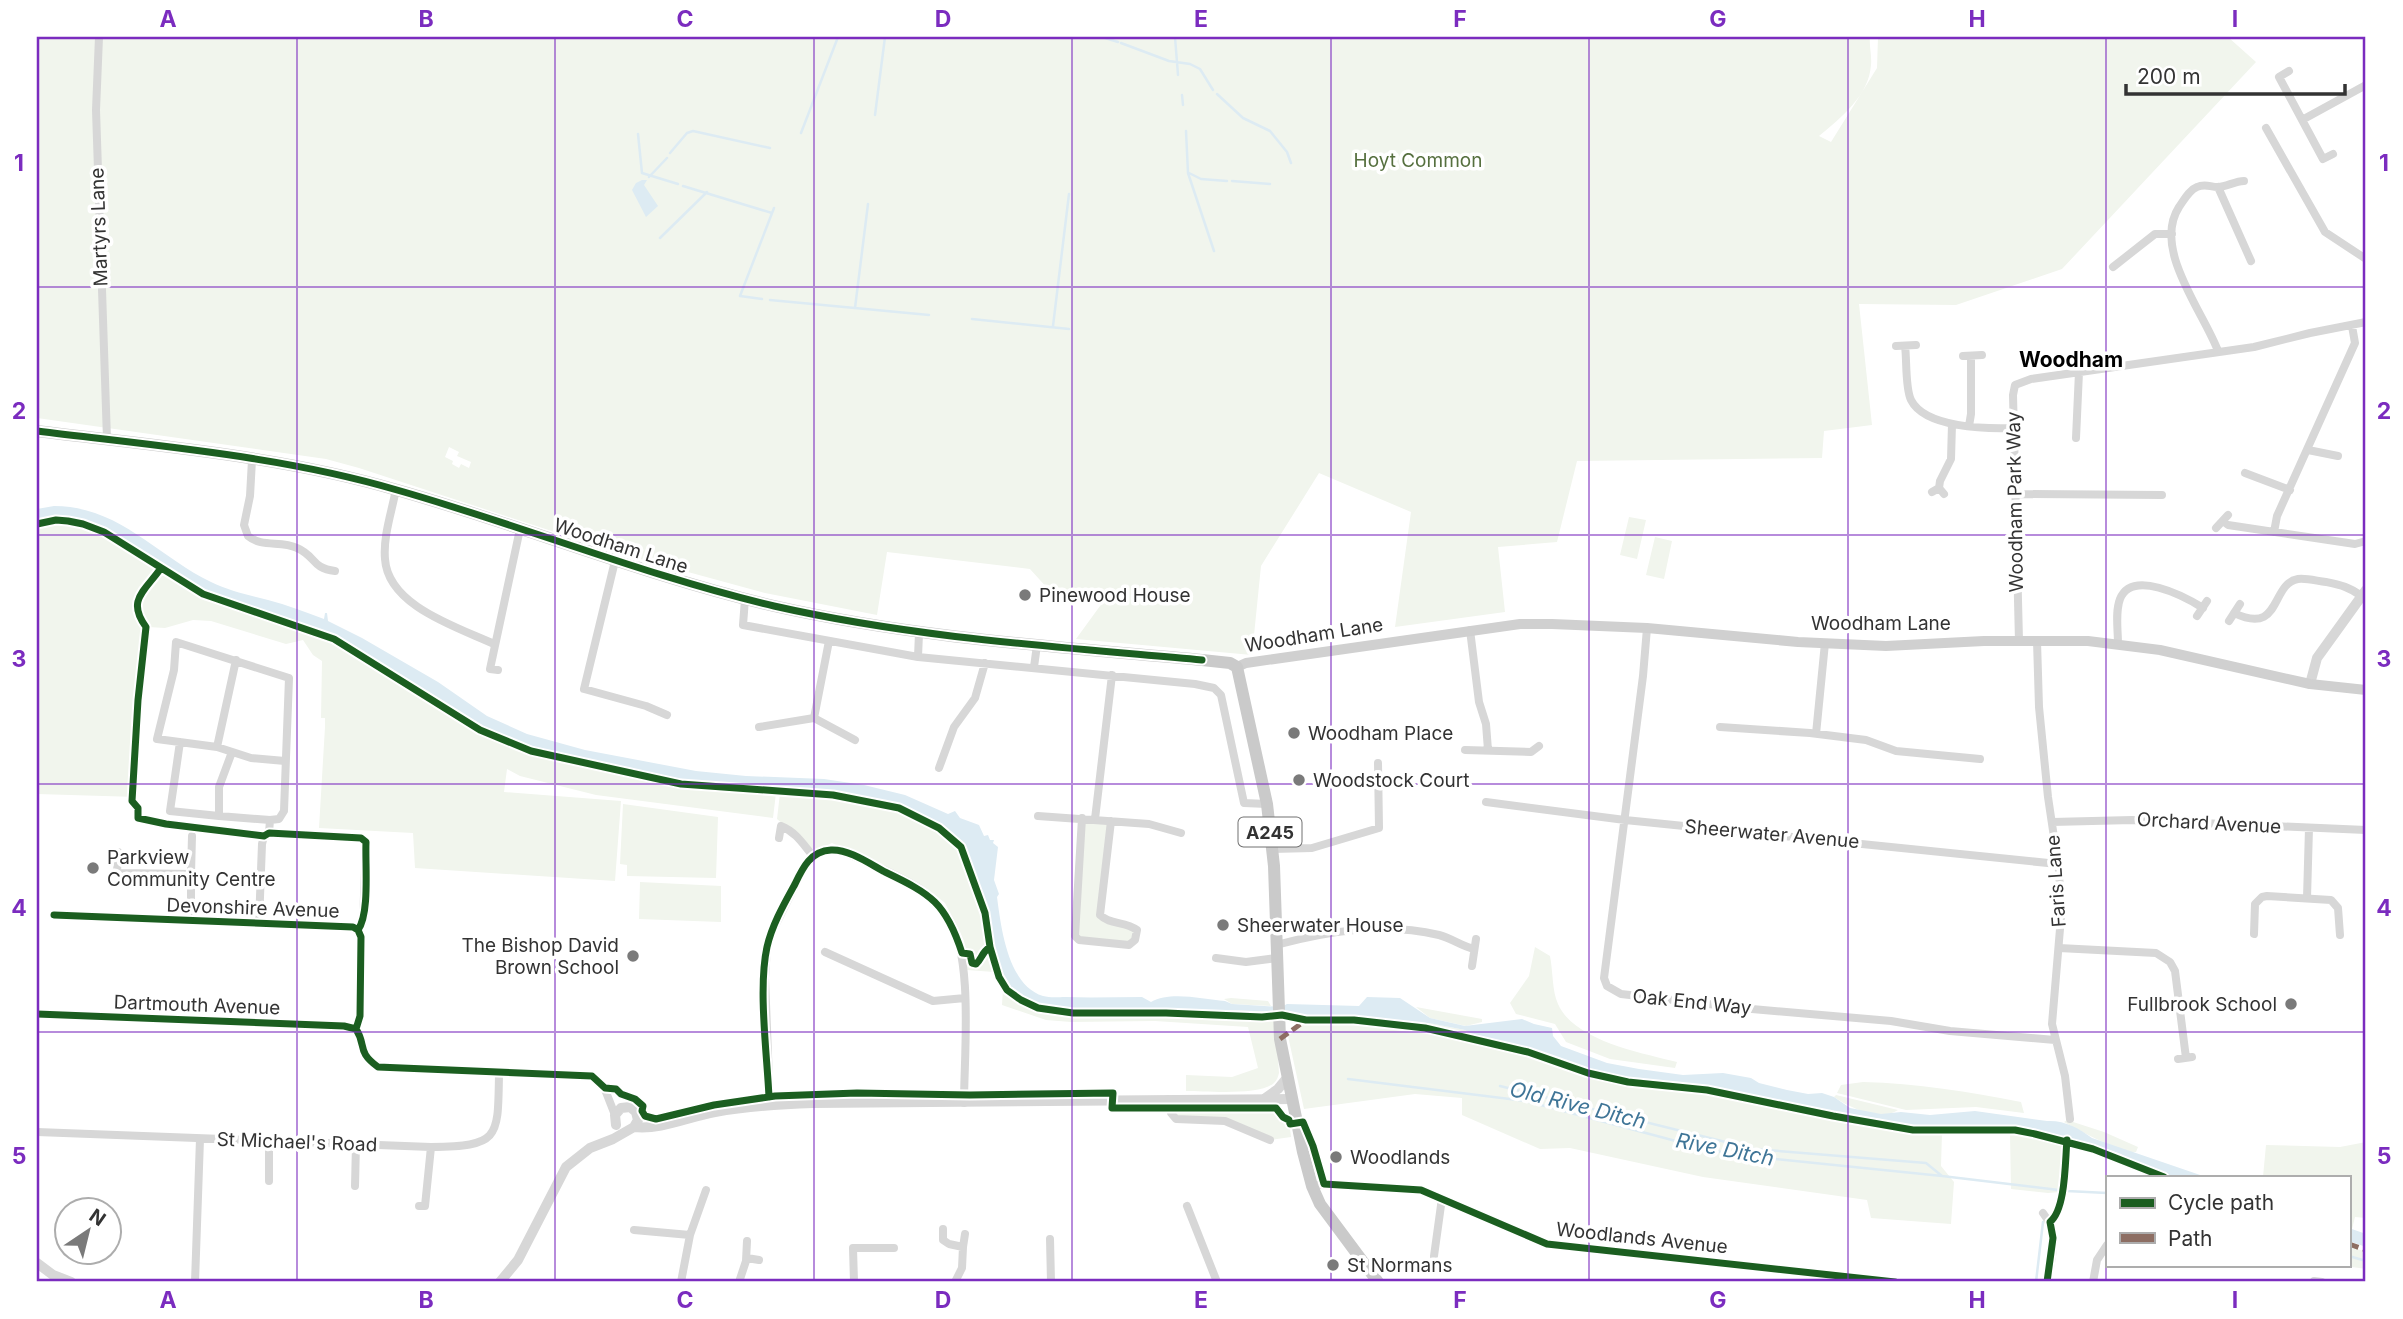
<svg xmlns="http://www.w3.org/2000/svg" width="2403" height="1319" font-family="Inter,sans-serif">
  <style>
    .green { fill: #f1f5ed; fill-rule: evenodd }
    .water { fill: #ddebf3 }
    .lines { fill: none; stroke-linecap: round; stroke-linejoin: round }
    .stream { stroke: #ddebf3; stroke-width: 2.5 }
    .minor { stroke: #d7d7d7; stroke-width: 8 }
    .tertiary { stroke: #d7d7d7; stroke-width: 10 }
    .secondary { stroke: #d0d0d0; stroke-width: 10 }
    .primary { stroke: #cacaca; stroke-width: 12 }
    .quiet { stroke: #8d6e63; stroke-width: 5; stroke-dasharray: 10 5; stroke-linecap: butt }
    .cycleway-casing { stroke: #fff; stroke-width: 11 }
    .cycleway { stroke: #1b5e20; stroke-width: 7 }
    .grid { fill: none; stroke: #7b2cbf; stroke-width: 2; stroke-opacity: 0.55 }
    .poi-dot { fill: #7a7a7a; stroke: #fff; stroke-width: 2.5 }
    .labels { text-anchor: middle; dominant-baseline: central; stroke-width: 7; stroke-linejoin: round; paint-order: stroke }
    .shield { fill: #fff; stroke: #707070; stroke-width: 2 }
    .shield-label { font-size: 18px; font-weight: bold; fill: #333 }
    .park-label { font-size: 19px; fill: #56703f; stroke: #fff }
    .street-label { font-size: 19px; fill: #333; stroke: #fff }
    .poi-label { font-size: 19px; fill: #333; stroke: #fff; text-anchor: start }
    .neighbourhood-label { font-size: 21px; font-weight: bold; fill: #000; stroke: #fff }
    .water-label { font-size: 21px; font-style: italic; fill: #3f7597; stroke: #fff }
    .neatline { fill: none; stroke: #7b2cbf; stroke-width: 2.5 }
    .grid-label { font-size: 23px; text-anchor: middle; font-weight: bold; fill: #7b2cbf }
  </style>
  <rect width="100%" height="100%" fill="#fff"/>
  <path class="green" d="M37 37H1870C1869 46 1872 56 1871 65 1869 95 1841 118 1819 136L1831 142 1877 68 1878 37H2228L2256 62 2062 269 1956 305 1859 304 1872 425 1824 431 1822 458 1577 461 1557 542 1498 547 1505 612 1395 627 1411 512 1319 473 1261 566 1252 655 1076 639 1108 595 1049 590 1030 569 887 552 877 615 765 593 622 554 359 468 326 459 37 418ZM449 447 459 452 457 456 471 462 469 468 461 464 459 468 452 464 453 461 445 457Z
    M1629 517 1646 520 1637 559 1620 555Z
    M56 521C117 528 151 568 202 595 241 615 293 620 334 640 376 660 414 689 453 713 510 766 698 792 776 793L773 818 596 795 520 776 507 769 504 792 621 801 615 881 415 868 413 833 319 828 325 727V718H321L322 661 313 655 303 640 286 644 211 621 193 620 165 628 148 627 140 684 137 797 37 794V525Z
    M1655 537 1672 541 1664 579 1646 575Z
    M780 793C827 797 939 806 963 855L983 911 994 972 967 970 964 941 945 903 925 887 832 843 815 851 777 819Z
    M623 804 718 817 716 878 627 876V865L620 864Z
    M1082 818 1111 821 1100 914 1137 930 1129 945 1075 936Z
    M640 882 721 886V922L639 919Z
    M1535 947 1550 956C1553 971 1552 991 1558 1004 1574 1041 1642 1053 1677 1062L1675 1068 1610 1059 1566 1042 1555 1024 1516 1014 1510 1003 1529 976Z
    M1003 988 1020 1001 1037 1009 1055 1013 1226 1017 1225 1013 1231 1010 1271 1011 1276 1030 1279 1073C1278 1077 1277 1080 1274 1083 1260 1096 1206 1091 1186 1091V1075L1232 1077 1258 1068 1248 1027 1155 1021 1071 1022 1046 1020 1002 1005Z
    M1231 998 1268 1001 1271 1006 1232 1004 1224 999Z
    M1416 1007 1482 1019V1022L1466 1026 1430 1018Z
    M1307 1022H1355L1424 1029V1025L1429 1023 1465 1030 1479 1038 1478 1043 1529 1055 1588 1074 1629 1085 1708 1092 1833 1118 1834 1115 1850 1114 1881 1119 1903 1127 1904 1130 1942 1133 1941 1166 1954 1182 1951 1224 1871 1218 1867 1200 1703 1177 1570 1148 1540 1149 1462 1115V1098L1415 1094 1304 1109 1288 1036Z
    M1863 1082C1917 1083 1969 1092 2021 1102L2024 1113 1976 1107 1906 1110 1837 1093 1841 1085Z
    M1836 1095 1898 1110C1881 1122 1850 1108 1834 1097Z
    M1175 1108H1276L1283 1117 1289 1120 1291 1137 1270 1140 1236 1124 1182 1120 1175 1114Z
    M2067 1120 2104 1132 2138 1147 2136 1152H2131C2106 1145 2086 1134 2064 1122Z
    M2010 1134 2036 1136 2065 1142 2060 1192 2048 1193 2011 1189Z
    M2083 1142 2121 1154 2154 1177 2081 1147Z
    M2366 1142V1218L2355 1217 2352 1229 2349 1228V1177H2263L2266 1145 2340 1147Z
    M2349 1246 2366 1252V1269L2338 1265H2349Z"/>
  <path class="water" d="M642 180H647L644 185 658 206 646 217 632 190 636 183Z
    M54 506C119 506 157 556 211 582 229 591 249 595 268 600 287 605 305 612 324 619L325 613H327L328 621 362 638 438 682 487 716 527 734 585 750 696 771 746 776 824 779 864 785 905 795 948 814 955 811 960 818 979 825 984 836 988 835 990 840H994L993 843 998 847 994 880 999 894 997 897C1001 927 1008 986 1043 996 1050 998 1059 997 1065 997 1091 998 1116 997 1142 997L1151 1002C1170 991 1202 999 1225 1001L1232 1004 1281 1007 1287 1004 1359 1006 1367 997 1400 998 1430 1018 1465 1026 1522 1019 1534 1024 1552 1028 1553 1036 1561 1046 1607 1063 1639 1069 1683 1075 1723 1073 1751 1078 1759 1083 1787 1090 1808 1094 1822 1093 1834 1097 1850 1108 1881 1114 1901 1112 1930 1115 1975 1111 2047 1121C2064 1120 2079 1128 2092 1138L2206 1177H2168L2136 1166 2121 1154 2089 1143 2017 1128 1903 1127 1881 1119 1850 1114 1834 1115 1722 1091 1622 1080 1588 1071 1528 1050 1482 1041 1465 1030 1429 1023 1424 1025 1354 1019 1288 1016 1281 1012 1231 1010C1215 1018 1174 1011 1155 1010L1152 1008 1143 1010 1073 1012 1046 1009 1036 1007 1007 987 996 959 983 901 966 855 952 837 940 826 917 812 885 803 840 794 736 789 682 783 530 749 482 727 334 637 293 621 204 593 105 530C83 521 60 516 37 523V509Z
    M2349 1228 2366 1234V1247L2349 1241Z"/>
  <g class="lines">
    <path class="stream" d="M1102 37 1118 42
      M1175 37 1178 75
      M1121 43 1169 61 1190 64 1200 69 1213 90
      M1217 94 1243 118 1270 131 1287 152 1291 163
      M1182 95 1183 105
      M875 115 885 37
      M1186 131 1188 173 1214 251
      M801 133 838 37
      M638 134 642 173 678 184
      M670 153 687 133 693 131 770 148
      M1189 173 1201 179 1227 181
      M649 177 667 158
      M1232 181 1270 184
      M683 186 772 213
      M660 238 707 192
      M740 296 774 208
      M740 296 762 299
      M770 300 929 315
      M855 308 868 204
      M972 319 1069 329
      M1053 326 1069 194
      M1348 1079 1526 1101 1702 1148 1735 1155 1942 1176 2067 1191 2107 1193
      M1500 1086 1754 1149 1926 1163 1942 1176
      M2349 1256 2366 1261
      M2036 1282 2043 1222"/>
    <path class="minor" d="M99 37 96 110 107 439
      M2289 71 2279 77 2323 159 2333 154
      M2302 120 2366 85
      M2266 128 2325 232 2366 259
      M2218 187 2251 261
      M2113 267 2155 234H2172
      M1896 346 1916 345
      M1905 346C1907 360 1905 388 1911 400 1925 428 1987 429 2014 428
      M2218 351C2203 311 2152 249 2179 207 2184 200 2189 190 2197 187 2205 183 2210 187 2218 187 2226 187 2235 181 2244 181
      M1963 356 1982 355
      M1969 426 1971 414V356
      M2076 438 2079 372
      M2308 450 2338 456
      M252 460 250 496 244 525 248 536C262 548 281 540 297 548 316 556 311 568 335 571
      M2245 473 2290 490
      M1939 488 1940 481 1951 459 1952 424
      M396 489C392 511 383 536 385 559 388 606 457 627 494 644
      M1932 492 1939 488 1944 494
      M2015 494 2162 495
      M2223 521 2228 525 2355 544 2366 541
      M2216 528 2228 515
      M2274 532 2277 516 2355 343 2352 326
      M615 561 584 689 646 706 667 715
      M745 599 743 625 918 657 1195 684 1214 688 1221 695 1244 803 1267 804
      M2234 613C2282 636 2270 584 2298 579 2307 578 2317 581 2326 582 2340 585 2350 587 2361 596
      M2197 616 2207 601
      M2229 621 2240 604
      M1647 628 1643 676 1604 978 1607 986 1621 994 1752 1009 1891 1021 1950 1031 2055 1040
      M1470 630 1479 702 1486 724 1488 750
      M2019 641 2013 395 2015 385 2031 379 2254 347 2310 333 2366 322
      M2037 641 2039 707 2048 797 2059 871 2061 917 2052 1024 2065 1076 2070 1119
      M2118 644C2118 630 2115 612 2120 599 2132 569 2184 596 2203 608
      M918 657 919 633
      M1034 667 1037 645
      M498 670 490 669 520 529
      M814 718 829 641
      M759 727 814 718 855 740
      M1720 727 1810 733 1866 740 1896 751 1980 759
      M1816 734 1825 643
      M180 742 170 811 219 816
      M217 747 236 660
      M1465 750 1531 752 1539 746
      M232 752 219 787V816L270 820
      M939 768 954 727 975 698 985 663
      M1486 802 1625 820 2058 864
      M1038 816 1149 824 1181 833
      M1082 818 1075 936 1079 940 1129 945 1135 940 1137 930C1125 921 1110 925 1100 915L1111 821
      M1095 819 1112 675
      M2052 822 2132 820 2366 830
      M269 833 270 820 279 819 284 811 289 678 176 642 174 670 157 739 217 747 251 758 285 761
      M779 838 781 826C796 832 803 844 813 856
      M1272 849 1312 848 1379 828 1378 763
      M118 852 117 873 191 874 192 836
      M2307 898 2309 828
      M54 915 353 927 358 930
      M191 921V874
      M259 923 262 844 264 836 269 833 359 837 366 842 363 922 358 930
      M358 930 361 937 360 1016 356 1029C370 1050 354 1063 392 1068L592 1076 604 1087 615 1115
      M2254 934 2255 904 2262 897 2267 896 2331 900 2338 908 2340 935
      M1276 945C1329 931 1384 922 1439 935 1451 938 1461 946 1474 949
      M2059 948 2156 953 2170 962 2175 971 2186 1058
      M825 952 933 1001 965 998
      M1216 958 1246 962 1277 958
      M1472 966 1476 939
      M37 1014 344 1026 356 1029
      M2178 1059 2192 1057
      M1168 1099 1171 1113 1176 1119 1225 1121 1270 1140
      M770 1105 765 978 767 948 770 936 807 862 822 851 836 850 844 852C870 864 898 874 922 890 932 897 941 907 948 917 974 956 964 1055 964 1103
      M37 1132 431 1147C500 1146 498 1139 499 1073
      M269 1141V1181
      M355 1186 356 1144
      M1312 1186 1324 1184 1421 1190 1547 1244 1895 1282
      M419 1206H425L431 1147
      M1187 1206 1217 1282
      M2043 1213C2059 1232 2052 1260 2047 1282
      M943 1229V1240L949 1244 963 1247 965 1234
      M634 1230 690 1235
      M1050 1239 1051 1282
      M1434 1256 1442 1198
      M747 1258 759 1260
      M2314 1281 2322 1282
      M195 1282 200 1139
      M681 1282 690 1235 706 1190
      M739 1282 746 1261 747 1241
      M854 1282 853 1248H894
      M955 1282 962 1268 963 1247
      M2093 1282 2097 1260 2107 1245"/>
    <path class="tertiary" d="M2310 684 2317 658 2366 590
      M1264 1099 1278 1089 1287 1078
      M634 1127C661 1130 688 1117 715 1112 747 1106 780 1104 813 1103L1292 1099
      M37 1263 53 1275 71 1282
      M500 1282 518 1260 566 1167 590 1148 613 1139 634 1127 638 1120 636 1112 630 1107 621 1108 615 1115 616 1125"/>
    <path class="secondary" d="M1237 667 1246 663 1520 624H1552L1647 628 1798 642 1886 646 1984 641H2088L2160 650 2310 684 2366 690"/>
    <path class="primary" d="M37 431C156 446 282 456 397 490 524 526 646 576 774 606 915 638 1059 647 1202 660L1230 663 1237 667 1267 804 1274 866 1280 1039 1303 1152 1312 1186 1320 1204 1378 1282"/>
    <path class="quiet" d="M1280 1039 1306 1020
      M2349 1244 2366 1250"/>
    <g class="cycleway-casing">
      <path id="cycleway" d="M37 431C156 446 282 456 397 490 524 526 646 576 774 606 915 638 1059 647 1202 660
        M37 524 56 520 68 521 83 524 104 532 203 594 334 639 480 730 531 751 681 784 833 795 899 808 939 828 961 847 985 913 990 947 999 977 1007 990 1021 1000 1038 1008 1073 1013H1166L1262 1017 1282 1015 1306 1020H1354L1425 1028 1528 1052 1588 1073 1628 1082 1707 1090 1833 1116 1913 1130H2015L2035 1134 2093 1149 2164 1177
        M161 568C145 591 126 600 146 627L138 700 132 801 138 808V818L166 824 264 836 269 833 361 838 366 842C365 865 370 913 358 930
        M54 915 353 927 358 930
        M358 930 361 937 360 1016 356 1029C367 1046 356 1051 378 1067L592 1076 605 1088 616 1089 621 1094 635 1099 643 1106 642 1111 645 1116 656 1119 714 1105 775 1096 857 1093 970 1095 1113 1093 1112 1108H1276L1283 1117 1289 1120 1290 1124 1303 1122 1313 1146 1324 1184 1421 1190 1547 1244 1895 1282
        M37 1014 344 1026 356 1029
        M769 1097C767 1054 758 988 767 947 772 925 784 904 795 884 803 867 811 851 831 850 849 849 870 864 885 872 931 894 946 903 962 953L970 954 972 963 976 964C982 959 981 953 990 947
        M2047 1282 2053 1238 2050 1222C2066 1209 2065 1161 2067 1140"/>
    </g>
    <use href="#cycleway" class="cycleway"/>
  </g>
  <path class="grid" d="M297 37V1282M555 37V1282M814 37V1282M1072 37V1282M1331 37V1282M1589 37V1282M1848 37V1282M2106 37V1282M37 287H2366M37 535H2366M37 784H2366M37 1032H2366"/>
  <g class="poi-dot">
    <circle cx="1025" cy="595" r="7"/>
    <circle cx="1294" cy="733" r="7"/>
    <circle cx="1299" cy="780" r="7"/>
    <circle cx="93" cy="868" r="7"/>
    <circle cx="1223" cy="925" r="7"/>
    <circle cx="633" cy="956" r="7"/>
    <circle cx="2291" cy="1004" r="7"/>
    <circle cx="1336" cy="1157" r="7"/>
    <circle cx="1333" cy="1265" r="7"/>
  </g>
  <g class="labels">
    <rect class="shield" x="1238.5" y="817.5" width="63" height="29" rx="5"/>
    <g class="shield-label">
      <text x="1270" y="832">A245</text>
    </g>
    <g class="park-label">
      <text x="1418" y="160">Hoyt Common</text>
    </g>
    <g class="street-label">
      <text transform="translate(99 227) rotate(-92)">Martyrs Lane</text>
      <text transform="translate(2015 502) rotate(-91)">Woodham Park Way</text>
      <text transform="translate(621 546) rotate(18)">Woodham Lane</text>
      <text x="1881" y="623">Woodham Lane</text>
      <text transform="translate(1314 635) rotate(-9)">Woodham Lane</text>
      <text transform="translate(2209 823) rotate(3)">Orchard Avenue</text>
      <text transform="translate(1772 834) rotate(5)">Sheerwater Avenue</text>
      <text transform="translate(2056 881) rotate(-94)">Faris Lane</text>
      <text transform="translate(253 908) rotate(2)">Devonshire Avenue</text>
      <text transform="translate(1692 1002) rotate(6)">Oak End Way</text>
      <text transform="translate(197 1005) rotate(2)">Dartmouth Avenue</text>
      <text transform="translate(297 1142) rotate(2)">St Michael's Road</text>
      <text transform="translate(1642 1238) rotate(6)">Woodlands Avenue</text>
    </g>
    <g class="poi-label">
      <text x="1039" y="595">Pinewood House</text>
      <text x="1308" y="733">Woodham Place</text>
      <text x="1313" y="780">Woodstock Court</text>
      <text x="107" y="857">Parkview<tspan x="107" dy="22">Community Centre</tspan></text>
      <text x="1237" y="925">Sheerwater House</text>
      <text x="619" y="945" text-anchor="end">The Bishop David<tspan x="619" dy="22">Brown School</tspan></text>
      <text x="2277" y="1004" text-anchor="end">Fullbrook School</text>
      <text x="1350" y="1157">Woodlands</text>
      <text x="1347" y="1265">St Normans</text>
    </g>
    <g class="neighbourhood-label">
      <text x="2071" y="359">Woodham</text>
    </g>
    <g class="water-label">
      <text transform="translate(1578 1105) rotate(14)">Old Rive Ditch</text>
      <text transform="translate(1725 1149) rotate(11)">Rive Ditch</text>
    </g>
  </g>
  <rect width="2403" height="1319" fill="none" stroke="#ffffff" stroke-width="77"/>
  <rect x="2106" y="1176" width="245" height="91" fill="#ffffff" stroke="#adadad" stroke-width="2"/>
  <rect x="2120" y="1198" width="35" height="10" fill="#1b5e20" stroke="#adadad" stroke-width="2"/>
  <text x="2168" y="1210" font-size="21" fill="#333333">Cycle path</text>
  <rect x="2120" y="1233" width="35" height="10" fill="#8d6e63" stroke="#adadad" stroke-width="2"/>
  <text x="2168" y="1246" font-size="21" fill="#333333">Path</text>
  <g transform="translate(88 1231) rotate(35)"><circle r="33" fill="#ffffff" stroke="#adadad" stroke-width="2"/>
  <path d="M0-5L12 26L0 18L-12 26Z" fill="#7a7a7a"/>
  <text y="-10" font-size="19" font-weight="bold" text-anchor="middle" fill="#333333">N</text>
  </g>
  <path d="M2126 84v10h219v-10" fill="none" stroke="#333333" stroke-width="3.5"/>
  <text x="2137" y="84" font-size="21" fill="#333333" stroke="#ffffff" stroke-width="5" paint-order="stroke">200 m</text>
  <rect x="38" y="38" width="2326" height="1242" class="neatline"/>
  <g class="grid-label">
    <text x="168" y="27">A</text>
    <text x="426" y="27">B</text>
    <text x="685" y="27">C</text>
    <text x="943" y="27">D</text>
    <text x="1201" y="27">E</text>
    <text x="1460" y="27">F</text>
    <text x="1718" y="27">G</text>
    <text x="1977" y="27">H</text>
    <text x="2235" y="27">I</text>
    <text x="19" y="171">1</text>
    <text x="2384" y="171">1</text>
    <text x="19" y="419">2</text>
    <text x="2384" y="419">2</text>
    <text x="19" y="667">3</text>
    <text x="2384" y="667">3</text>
    <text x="19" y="916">4</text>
    <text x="2384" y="916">4</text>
    <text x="19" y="1164">5</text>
    <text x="2384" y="1164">5</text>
    <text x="168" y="1308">A</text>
    <text x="426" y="1308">B</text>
    <text x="685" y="1308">C</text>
    <text x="943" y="1308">D</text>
    <text x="1201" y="1308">E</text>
    <text x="1460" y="1308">F</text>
    <text x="1718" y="1308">G</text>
    <text x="1977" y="1308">H</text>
    <text x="2235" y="1308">I</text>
  </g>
</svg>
